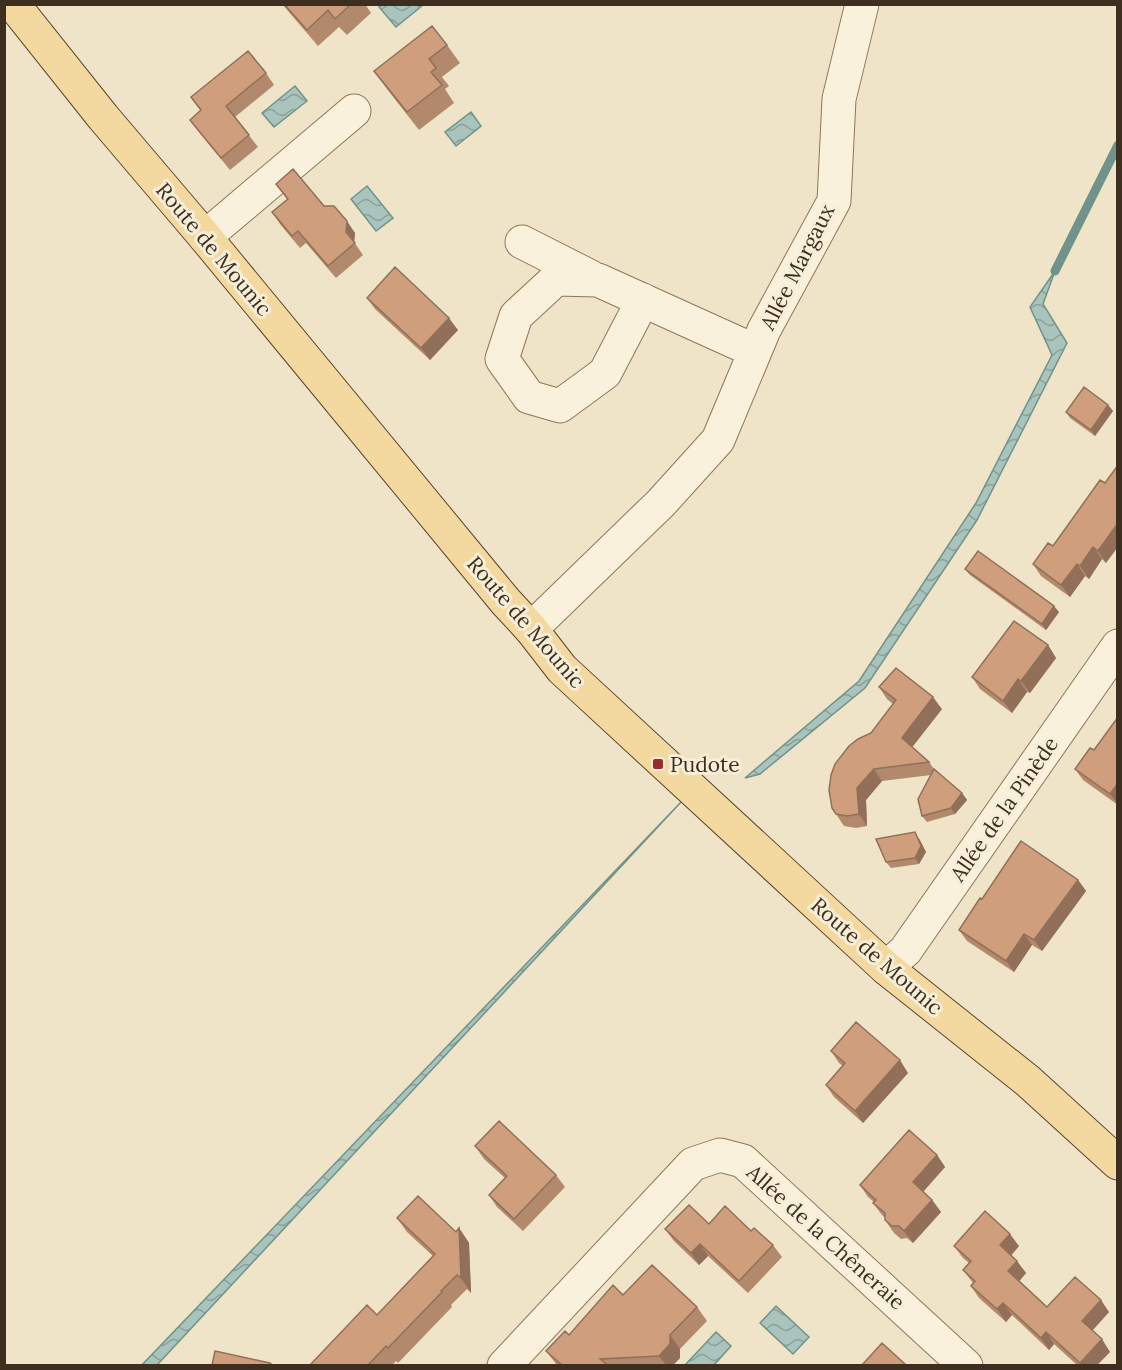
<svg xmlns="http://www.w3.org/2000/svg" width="1122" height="1370" font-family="Lora,serif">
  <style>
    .water { fill: url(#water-waves); stroke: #6f938a; stroke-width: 1.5 }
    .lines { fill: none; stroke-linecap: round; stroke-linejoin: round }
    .stream { stroke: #6f938a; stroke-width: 9 }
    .minor-casing { stroke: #8d765c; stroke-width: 35 }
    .major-casing { stroke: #5b4430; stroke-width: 35 }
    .minor { stroke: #faf1dc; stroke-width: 33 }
    .major { stroke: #f3d9a0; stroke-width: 33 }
    .wall { fill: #b2896c }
    .shaded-wall { fill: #916f58 }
    .building { fill: #cf9f7d; stroke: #916f58; stroke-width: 1.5 }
    .poi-dot { fill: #9e2a2b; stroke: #f7eed8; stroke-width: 2 }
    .labels { text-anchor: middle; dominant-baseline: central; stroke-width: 6; stroke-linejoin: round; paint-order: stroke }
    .street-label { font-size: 21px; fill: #3d2e20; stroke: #f7eed8 }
    .poi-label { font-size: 21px; fill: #3d2e20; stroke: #f7eed8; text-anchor: start }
  </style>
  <defs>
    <pattern id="water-waves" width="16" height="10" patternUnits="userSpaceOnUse" patternTransform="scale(1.5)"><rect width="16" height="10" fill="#a9c4bc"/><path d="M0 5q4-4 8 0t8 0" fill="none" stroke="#8ba098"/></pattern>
  </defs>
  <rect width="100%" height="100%" fill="#f0e4c8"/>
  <path class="water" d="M382 5V4L423 5 396 27 379 7Z
    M295 86 307 101 274 127 262 113Z
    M471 112 481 126 456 146 445 132Z
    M367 186 393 218 376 231 351 199Z
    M1055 271 1043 304 1067 343 977 520 865 688 760 774 745 778 859 681 976 503 1052 355 1030 307Z
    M682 801 157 1365 141 1366Z
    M776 1306 809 1337 793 1354 760 1323Z
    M716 1332 731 1346 714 1365H685Z"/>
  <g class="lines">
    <path class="stream" d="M1055 271 1118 145"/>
    <g class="minor-casing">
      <path id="minor" d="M205 237 354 111
        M522 242 591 277
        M643 300 605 373 560 406 529 397 502 359 516 316 556 279 598 280 755 351
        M531 629 661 503 718 440 764 330 834 201 839 99 862 4
        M886 968 906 950 910 944 1118 646
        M504 1366 693 1164 720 1155 743 1161 966 1366"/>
    </g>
    <g class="major-casing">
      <path id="major" d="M13 4 103 117 205 237 506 602 531 629 562 669 886 968 1028 1081 1118 1163"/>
    </g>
    <use href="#minor" class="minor"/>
    <use href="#major" class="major"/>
  </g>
  <path class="wall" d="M282 4H365L371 13 347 35 339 27 318 46Z
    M447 45 460 63 442 77 449 86 445 89 454 103 419 130 387 89 374 71Z
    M266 73 274 85 235 117 258 147 230 170 199 132 190 120 201 111 191 97Z
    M276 184 324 206 355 233 354 242 363 255 336 278 306 243 300 248 280 224 272 212 287 199Z
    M367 298 458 330 430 360 375 309Z
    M1108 405 1113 411 1095 436 1070 418 1066 412Z
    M1100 480 1106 563 1102 559 1089 579 1085 576 1070 597 1041 576 1033 564 1053 546Z
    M965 569 1059 612 1046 630 970 575Z
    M1048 645 1056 658 1030 693 1027 692 1012 713 980 689 972 677Z
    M879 687 942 709 912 747 929 762 934 769 962 793 967 800 955 814 927 822 922 816 931 775 882 781 866 800 867 826 856 828 844 826 832 808 871 733 893 704 887 699Z
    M1118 717V805L1083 780 1075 769 1094 750Z
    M919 838 926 852 919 864 891 868 886 862Z
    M1078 880 1086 891 1042 951 1032 945 1014 972 967 941 959 930 982 899Z
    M831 1051 908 1073 863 1123 834 1097 826 1085 843 1066 839 1063Z
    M475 1146 556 1175 565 1187 523 1231 497 1207 489 1195 505 1178 484 1159Z
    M937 1155 945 1167 923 1192 932 1200 941 1212 913 1243 907 1238 901 1239 894 1233 885 1220V1218L882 1215 873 1203 874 1202 868 1197 860 1185Z
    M397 1218 456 1232 459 1228 469 1243 471 1293 467 1289 451 1305 452 1307 398 1363 396 1361 392 1365H310L377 1315 433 1256 407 1232Z
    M709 1224 751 1231 773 1245 782 1257 748 1293 708 1256 699 1265 674 1241 665 1229Z
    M954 1246H1019L1011 1255 1026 1273 1019 1281 1047 1307 1109 1312 1092 1331 1110 1352 1097 1365H1077L1054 1344 1049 1350 1012 1315 1006 1322 979 1298 971 1286 973 1283 963 1270 969 1263 963 1258Z
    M623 1295 697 1307 707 1321 680 1349V1358L673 1365H557L546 1351Z"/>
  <path class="shaded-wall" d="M347 221 355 233 354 243 346 232Z
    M449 318 458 330 430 360 421 348Z
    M1108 405 1113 411 1095 436 1091 430Z
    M1118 523V547L1106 563 1098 551Z
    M1093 547 1102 559 1089 579 1080 566Z
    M1077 564 1085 576 1070 597 1061 585Z
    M1054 606 1059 612 1046 630 1042 624Z
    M1048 645 1056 658 1030 693 1021 681Z
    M1018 679 1027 692 1012 713 1003 701Z
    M933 697 942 709 910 750 902 738Z
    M874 769 882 781 866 800 867 826 859 814 857 788Z
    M1118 783V804L1110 794Z
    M962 793 967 800 955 814 951 808Z
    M915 832 926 852 919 864 915 858Z
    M1078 880 1086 891 1042 951 1034 940Z
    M1024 934 1032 945 1014 972 1006 961Z
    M900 1060 908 1073 863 1123 855 1111Z
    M937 1155 945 1167 921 1194 913 1182Z
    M932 1200 941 1212 913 1243 904 1231Z
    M459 1228 469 1243 471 1293 461 1278Z
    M1010 1234 1019 1246 1009 1258 1000 1245Z
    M700 1244 708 1256 699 1265 691 1253Z
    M1017 1261 1026 1273 1017 1284 1008 1271Z
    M1101 1300 1109 1312 1090 1333 1082 1321Z
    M1003 1303 1012 1315 1006 1322 997 1309Z
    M1046 1332 1054 1344 1049 1350 1041 1338Z
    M670 1335 680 1349V1358L673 1365H666L659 1356Z
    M1102 1339 1110 1352 1097 1365H1081L1080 1363Z"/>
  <path class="building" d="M284 4H351L335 19 328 10 307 30Z
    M432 26 447 45 429 59 436 68 431 72 442 85 407 112 374 71Z
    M248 51 266 73 226 106 249 135 221 158 190 120 201 110 191 97Z
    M293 169 324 206H334L347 221 346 232 355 243 328 266 298 231 292 236 272 212 288 199 276 184Z
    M395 267 449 318 421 348 367 298Z
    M1084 387 1108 405 1091 430 1066 412Z
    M1118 465V523L1098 551 1093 547 1080 566 1077 564 1061 585 1033 564 1048 543 1053 546 1100 480 1105 483Z
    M978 551 1054 606 1042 624 965 569Z
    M1014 621 1048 645 1021 681 1018 679 1003 701 972 677Z
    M896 668 933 697 902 738 929 762 874 769 857 788 859 814 847 816 836 814 832 808 829 790 831 775 835 764 849 746 858 739 871 733 896 700 879 687Z
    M1118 717V783L1110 794 1075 769 1090 748 1094 750Z
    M934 769 962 793 951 808 922 816 918 799Z
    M915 832 921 846 915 858 886 862 876 839Z
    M1021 841 1078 880 1034 940 1024 934 1006 961 959 930 980 898 982 899Z
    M856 1022 900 1060 855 1111 826 1085 845 1063 831 1051Z
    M499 1121 556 1175 514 1219 489 1195 507 1176 475 1146Z
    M909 1130 937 1155 913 1182 932 1200 904 1231 899 1226H892L885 1220V1213L873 1203 876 1200 860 1185Z
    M418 1196 456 1232 459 1228 461 1278 457 1275 441 1291 442 1292 388 1348 386 1346 368 1365H310L367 1305 377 1315 435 1254 397 1218Z
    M689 1205 709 1224 725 1206 751 1231 754 1228 773 1245 739 1281 700 1244 691 1253 665 1229Z
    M985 1211 1010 1234 1000 1245 1017 1261 1008 1271 1047 1307 1075 1277 1101 1300 1082 1321 1102 1339 1080 1363 1046 1332 1041 1338 1003 1303 997 1309 971 1286 975 1281 963 1270 971 1261 954 1246Z
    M652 1265 697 1307 670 1335V1344L659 1356 600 1359 607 1365H562L546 1351 565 1331 569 1335 613 1285 623 1295Z
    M882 1343 906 1365H862Z
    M215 1351 270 1363 272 1365H212Z"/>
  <rect class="poi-dot" x="652" y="758" width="12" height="12" rx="3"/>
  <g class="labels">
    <g class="street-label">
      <text transform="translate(214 249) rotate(50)">Route de Mounic</text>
      <text transform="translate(797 267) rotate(-63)">Allée Margaux</text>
      <text transform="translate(526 622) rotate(49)">Route de Mounic</text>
      <text transform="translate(1004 809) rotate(-55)">Allée de la Pinède</text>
      <text transform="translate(877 956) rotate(41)">Route de Mounic</text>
      <text transform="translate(826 1237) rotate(42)">Allée de la Chêneraie</text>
    </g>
    <g class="poi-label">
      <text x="670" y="764">Pudote</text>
    </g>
  </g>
  <rect width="1122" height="1370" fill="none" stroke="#3d2e20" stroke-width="12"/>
</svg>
